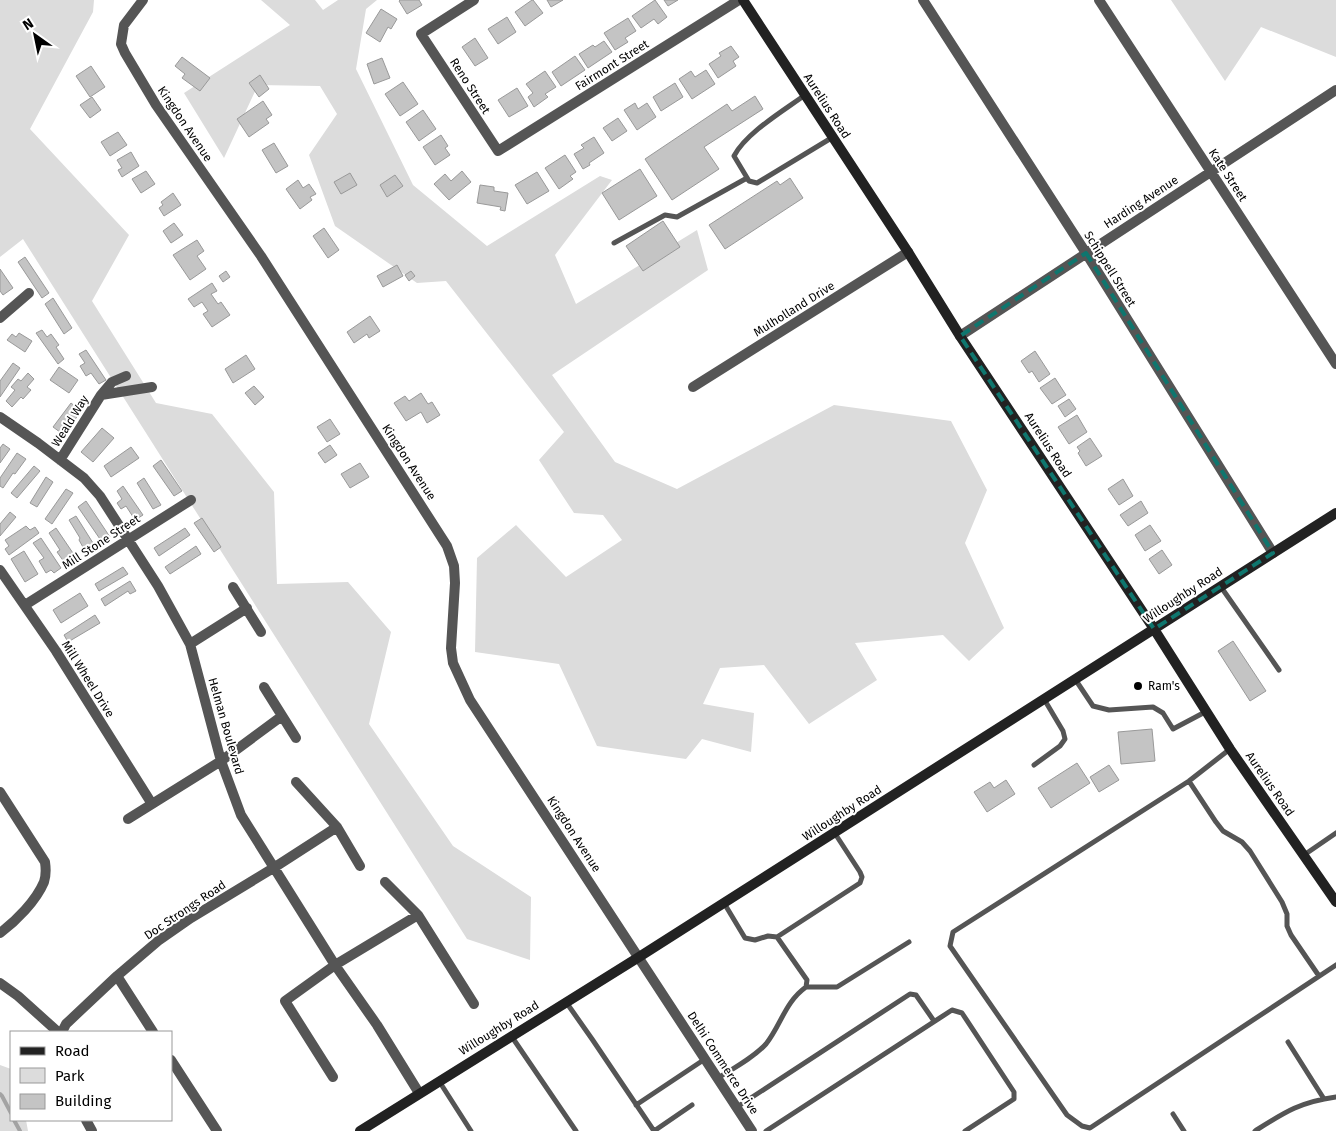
<svg xmlns="http://www.w3.org/2000/svg" width="1336" height="1131" font-family="'Fira Sans',sans-serif">
  <style>
    .green { fill: #dcdcdc }
    .lines { fill: none; stroke-linecap: round; stroke-linejoin: round }
    .stream { stroke: #a3a3a3; stroke-width: 4 }
    .building { fill: #c4c4c4; stroke: #999 }
    .lane { stroke: #555; stroke-width: 5 }
    .street { stroke: #555; stroke-width: 10 }
    .secondary { stroke: #222; stroke-width: 10 }
    .marked { fill: none; stroke: #0f766e; stroke-width: 4; stroke-dasharray: 10 6; stroke-linejoin: round }
    .poi-dot { fill: #000; stroke: #fff; stroke-width: 2 }
    .labels { text-anchor: middle; dominant-baseline: central; stroke-width: 4; stroke-linejoin: round; paint-order: stroke }
    .street-label { font-size: 12px; fill: #000; stroke: #fff }
    .poi-label { font-size: 12px; fill: #000; stroke: #fff; text-anchor: start }
  </style>
  <rect width="100%" height="100%" fill="#fff"/>
  <path class="green" d="M0 0H94L93 12 30 129 129 235 92 301 156 403 212 414 274 492 277 584 348 582 391 632 369 724 453 846 531 897 530 960 467 939 23 239 0 257Z
    M261 0H315L323 10 338 0H377L366 9 356 69 413 185 487 246 600 176 612 180 555 255 576 304 697 230 708 270 552 375 615 462 677 489 834 405 951 421 987 490 965 543 1004 628 969 661 943 635 855 643 877 680 809 724 764 665 720 668 703 704 754 713 751 752 702 739 686 759 597 746 559 664 475 652 477 558 516 525 566 577 622 540 603 515 574 513 539 460 564 432 446 281 417 283 335 226 309 155 337 114 320 86 258 85 224 158 184 93 290 25Z
    M1171 0H1336V57L1261 27 1225 81Z
    M0 1065 11 1069V1120H26L28 1131H0Z"/>
  <g class="lines">
    <path class="stream" d="M0 1094 2 1096 11 1113
      M14 1120 20 1131"/>
  </g>
  <path class="building" d="M400 0H419L422 5 407 14 399 1Z
    M532 0H533L543 13 525 26 515 12Z
    M547 0H563L551 7Z
    M655 0 667 17 658 24 654 19 641 28 632 16Z
    M664 0H678L668 6Z
    M381 9 397 19 391 29 388 27 380 42 366 33Z
    M507 17 516 32 498 44 488 29Z
    M628 18 636 31 625 38 628 42 615 50 604 33Z
    M475 38 488 58 475 66 462 47Z
    M604 41 612 52 588 68 579 54 593 45 595 47Z
    M731 46 739 57 733 61 736 66 718 78 709 64 721 56 719 53Z
    M575 56 585 70 561 86 552 72Z
    M182 57 210 78 200 91 182 78 185 74 175 66Z
    M382 58 390 78 374 84 367 64Z
    M91 66 105 87 90 97 76 76Z
    M706 70 715 84 692 99 679 79 691 71 695 77Z
    M545 71 556 87 545 94 548 97 534 107 528 97 533 93 526 84Z
    M260 75 269 89 259 97 249 83Z
    M403 82 418 104 400 116 385 94Z
    M675 83 683 97 661 111 653 97Z
    M517 88 528 106 509 117 498 100Z
    M755 96 763 109 704 147 719 169 672 200 645 159 727 104 732 111Z
    M92 97 101 110 90 118 80 105Z
    M263 101 272 115 266 119 269 123 249 137 237 119Z
    M635 103 638 109 647 103 656 117 637 130 624 110Z
    M423 110 436 129 419 141 406 122Z
    M618 118 627 131 612 141 603 128Z
    M118 132 127 145 110 156 101 142Z
    M441 135 448 146 445 148 450 155 435 165 423 147Z
    M594 137 604 153 589 163 590 165 583 169 574 154 584 148 581 145Z
    M274 143 288 166 276 173 262 150Z
    M131 152 139 166 122 177 118 170 122 168 117 160Z
    M565 155 576 172 570 176 573 179 559 189 545 168Z
    M640 169 657 196 619 220 602 193Z
    M146 171 155 184 141 193 132 179Z
    M462 171 471 182 449 200 434 184 445 174 451 181Z
    M537 172 549 191 527 204 515 185Z
    M350 173 357 185 341 194 334 182Z
    M395 175 403 186 387 197 380 185Z
    M790 178 803 198 725 249 709 225 777 181 780 185Z
    M298 180 303 188 309 184 316 194 310 197 312 200 300 209 286 189Z
    M480 185 494 187V191L508 193 505 211 500 210 501 207 477 203Z
    M173 193 181 205 164 216 159 208 163 205 161 202Z
    M663 221 680 247 643 271 626 246Z
    M174 223 183 235 171 243 163 231Z
    M324 228 339 250 328 258 313 236Z
    M197 240 204 251 197 256 206 269 190 280 173 255Z
    M25 257 49 293 42 298 18 262Z
    M397 265 403 276 383 287 377 276Z
    M0 269 13 288 3 295 0 291Z
    M226 271 230 277 223 282 219 276Z
    M411 271 415 276 409 281 405 275Z
    M212 283 217 291 211 294 218 304 221 302 230 315 212 327 203 314 208 311 202 302 194 307 188 299Z
    M53 298 72 328 64 334 45 304Z
    M370 316 380 331 369 338 367 334 354 343 347 332Z
    M42 330 47 337 51 334 59 345 56 347 64 359 58 364 36 333Z
    M19 333 32 341 25 352 7 340 12 334 16 337Z
    M86 350 106 380 99 384 91 373 86 376 80 366 85 363 79 354Z
    M1035 351 1050 374 1039 382 1032 371 1029 373 1021 361Z
    M246 355 255 369 233 383 225 369Z
    M13 363 20 368 0 397V381Z
    M59 367 78 380 69 393 50 380Z
    M28 373 34 379 27 387 31 390 23 399 21 397 12 407 6 401 15 390 11 387 18 379 21 381Z
    M1055 378 1066 395 1052 404 1040 388Z
    M254 386 264 397 255 405 245 393Z
    M421 393 428 404 432 402 440 415 427 423 421 412 406 421 394 403 405 396 409 401Z
    M1069 399 1076 409 1065 417 1058 406Z
    M71 403 81 411 64 435 53 427Z
    M1077 415 1087 432 1069 444 1058 427Z
    M330 419 340 434 327 442 317 427Z
    M102 428 114 438 93 462 81 452Z
    M1090 438 1102 456 1086 466 1078 453 1080 451 1077 447Z
    M3 444 10 449 0 463V448Z
    M330 445 337 455 325 463 318 453Z
    M131 447 139 458 111 477 104 466Z
    M17 453 26 459 15 474 13 473 3 488 0 486V478Z
    M161 460 182 491 174 496 153 466Z
    M360 463 369 477 350 488 341 474Z
    M34 466 40 471 17 498 11 493Z
    M46 477 53 482 37 507 30 503Z
    M144 478 161 505 153 509 137 483Z
    M1123 479 1133 496 1119 505 1108 489Z
    M123 486 143 515 135 520 126 506 121 509 117 503 122 499 117 491Z
    M66 489 73 493 52 524 45 519Z
    M86 501 110 537 102 542 78 507Z
    M1141 501 1148 513 1128 526 1120 515Z
    M10 512 16 517 0 536V524Z
    M76 516 93 543 84 549 79 540 80 538 69 520Z
    M202 518 221 547 214 552 194 523Z
    M1150 525 1161 541 1145 551 1135 535Z
    M26 526 30 530 35 527 39 533 9 555 5 549 9 546 5 540Z
    M56 528 77 559 67 566 57 552 60 550 49 533Z
    M185 528 190 535 159 556 154 548Z
    M41 538 61 568 54 573 51 570 46 573 39 561 44 558 33 543Z
    M196 546 201 554 170 574 165 567Z
    M1162 550 1172 565 1159 574 1149 559Z
    M24 551 38 574 25 582 11 559Z
    M123 567 128 574 99 591 95 584Z
    M130 581 136 591 130 594 128 591 105 606 101 599Z
    M80 593 88 606 61 623 53 610Z
    M95 615 100 623 68 642 64 635Z
    M1233 641 1266 691 1250 701 1218 651Z
    M1152 729 1155 761 1121 764 1118 732Z
    M1077 763 1090 783 1051 808 1038 788Z
    M1109 765 1119 780 1099 792 1090 777Z
    M1006 780 1015 794 987 812 974 792 990 782 994 788Z"/>
  <g class="lines">
    <path class="lane" d="M805 95C783 111 746 133 734 156L749 181 757 183 833 137
      M614 243 665 215 677 217 747 178
      M1221 587 1279 670
      M1075 679 1093 706 1109 710 1153 707 1163 713 1173 729 1207 711
      M1230 749 1189 781 953 932 950 946 1067 1115 1082 1126 1090 1128 1336 965
      M1034 765 1060 746 1065 739 1063 731 1044 699
      M1189 781 1216 822 1223 831 1242 842 1250 851 1282 902 1287 914V926L1291 935 1319 976
      M1304 855 1336 833
      M777 937 860 883 862 877 860 872 834 832
      M806 987H837L909 942
      M566 1002 592 1039 654 1131
      M512 1037 576 1131
      M1288 1042 1324 1099
      M718 1078C734 1068 753 1058 766 1044 781 1025 785 1002 806 987L807 980 777 937 768 936 755 940 745 938 724 903
      M439 1081 471 1131
      M636 1105 705 1059
      M737 1107 910 994 916 995 934 1021
      M1173 1114 1184 1131
      M654 1131 692 1105
      M766 1131 952 1010 962 1013 1014 1092V1099L965 1131
      M1255 1131C1285 1112 1300 1102 1336 1097"/>
    <path class="street" d="M143 0 124 25 121 44 125 53 156 105 261 256 447 546 454 566 455 583 451 648 453 663 470 700 752 1131
      M474 0 421 34 498 151 739 0
      M923 0 1086 253 1273 553
      M1099 0 1336 364
      M0 318 29 293
      M960 336 1336 90
      M693 387 908 252
      M101 395 152 387
      M0 417 38 443 84 478 100 496 158 586 190 644 221 761 241 815 335 965 377 1025 419 1093
      M60 460 101 395 112 382 126 376
      M0 570 56 651 152 804
      M233 587 261 632
      M25 605 191 500
      M190 644 247 608
      M264 687 296 738
      M296 782 337 827 360 866
      M0 792 45 862C46 869 46 876 44 882 36 901 16 921 0 933
      M128 819 221 761 282 716
      M385 882 418 915 474 1004
      M117 976 153 1032
      M0 983 18 996 58 1032
      M62 1032 66 1024 117 976 158 941 191 918 275 867 337 827
      M171 1060 217 1131
      M333 1077 285 1001 335 965 418 915
      M86 1120 92 1131"/>
    <path class="secondary" d="M743 0 908 252 960 336 1154 629 1230 749 1336 902
      M360 1131 639 957 1336 513"/>
  </g>
  <path class="marked" d="M1086 253 1273 553 1154 629 960 336Z"/>
  <circle class="poi-dot" cx="1138" cy="686" r="5"/>
  <g class="labels">
    <g class="street-label">
      <text transform="translate(612 65) rotate(-32)">Fairmont Street</text>
      <text transform="translate(470 86) rotate(57)">Reno Street</text>
      <text transform="translate(827 106) rotate(57)">Aurelius Road</text>
      <text transform="translate(185 124) rotate(56)">Kingdon Avenue</text>
      <text transform="translate(1228 175) rotate(57)">Kate Street</text>
      <text transform="translate(1141 202) rotate(-33)">Harding Avenue</text>
      <text transform="translate(1110 269) rotate(58)">Schippell Street</text>
      <text transform="translate(794 309) rotate(-32)">Mulholland Drive</text>
      <text transform="translate(70 421) rotate(-58)">Weald Way</text>
      <text transform="translate(1048 445) rotate(57)">Aurelius Road</text>
      <text transform="translate(409 462) rotate(57)">Kingdon Avenue</text>
      <text transform="translate(101 542) rotate(-33)">Mill Stone Street</text>
      <text transform="translate(1183 595) rotate(-33)">Willoughby Road</text>
      <text transform="translate(88 679) rotate(58)">Mill Wheel Drive</text>
      <text transform="translate(226 726) rotate(74)">Helman Boulevard</text>
      <text transform="translate(1270 784) rotate(55)">Aurelius Road</text>
      <text transform="translate(842 813) rotate(-33)">Willoughby Road</text>
      <text transform="translate(574 834) rotate(57)">Kingdon Avenue</text>
      <text transform="translate(185 910) rotate(-34)">Doc Strongs Road</text>
      <text transform="translate(499 1028) rotate(-32)">Willoughby Road</text>
      <text transform="translate(723 1063) rotate(57)">Delhi Commerce Drive</text>
    </g>
    <g class="poi-label">
      <text x="1148" y="686">Ram's</text>
    </g>
  </g>
  <rect x="10" y="1031" width="162" height="90" fill="#ffffff" stroke="#999999"/>
  <rect x="20" y="1047" width="25" height="8" fill="#222222" stroke="#999999"/>
  <text x="55" y="1056" font-size="15" fill="#000000">Road</text>
  <rect x="20" y="1068" width="25" height="15" fill="#dcdcdc" stroke="#999999"/>
  <text x="55" y="1081" font-size="15" fill="#000000">Park</text>
  <rect x="20" y="1094" width="25" height="15" fill="#c4c4c4" stroke="#999999"/>
  <text x="55" y="1106" font-size="15" fill="#000000">Building</text>
  <g transform="translate(35 35) rotate(327)" stroke="#ffffff" stroke-width="4" paint-order="stroke">
  <path d="M0-4L9 19L0 12L-9 19Z" fill="#000000"/>
  <text y="-8" font-size="14" font-weight="bold" text-anchor="middle" fill="#000000">N</text>
  </g>
</svg>
